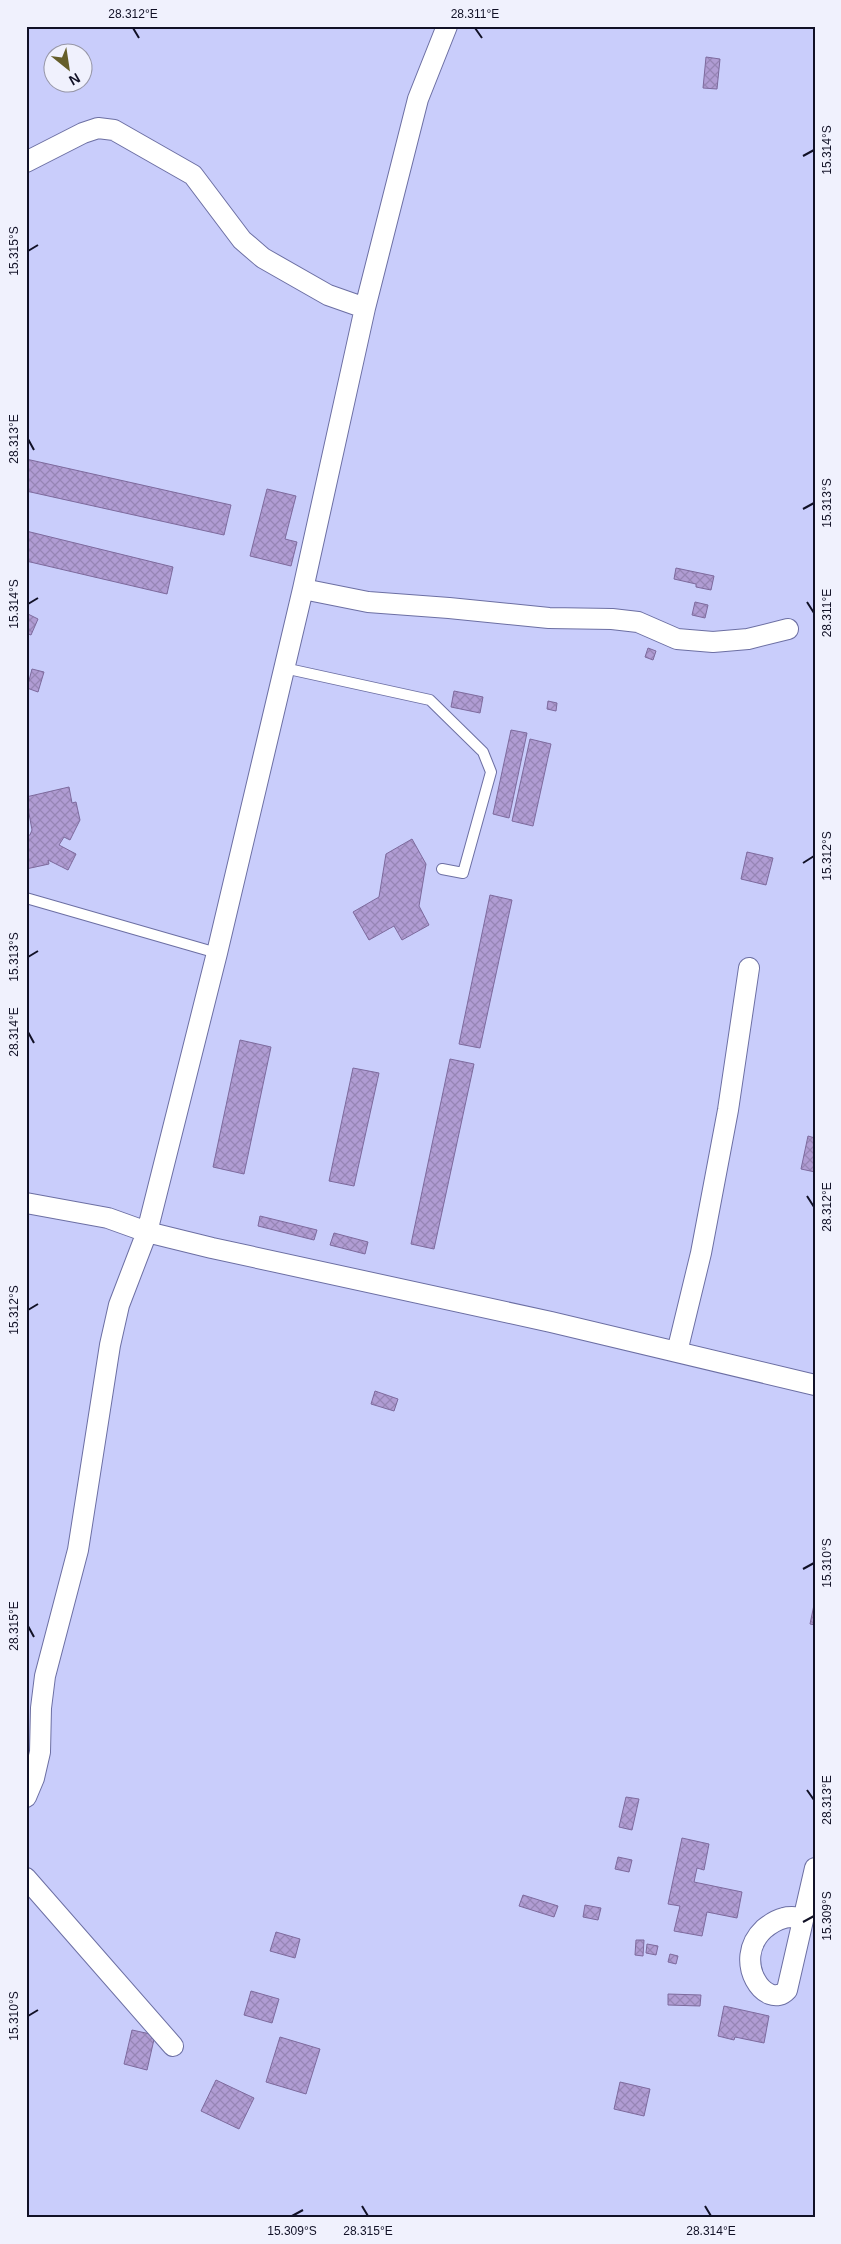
<svg xmlns="http://www.w3.org/2000/svg" width="841" height="2244" font-family="Helvetica,sans-serif">
  <style>
    .building { fill: url(#building-cross-hatch); stroke: #7d6a9d }
    .lines { fill: none; stroke-linecap: round; stroke-linejoin: round }
    .lane-casing { stroke: #6c6fa3; stroke-width: 12 }
    .street-casing { stroke: #6c6fa3; stroke-width: 22 }
    .lane { stroke: #fff; stroke-width: 10 }
    .street { stroke: #fff; stroke-width: 20 }
    .ticks { fill: none; stroke: #111126; stroke-width: 2 }
    .neatline { fill: none; stroke: #111126; stroke-width: 2 }
    .ticks-label { font-size: 12px; text-anchor: middle; fill: #111126 }
  </style>
  <defs>
    <pattern id="building-cross-hatch" width="8" height="8" patternUnits="userSpaceOnUse" patternTransform="scale(1.25)"><rect width="8" height="8" fill="#b09cd3"/><path d="M0 0l8 8M0 8l8-8" fill="none" stroke="#9685b5"/></pattern>
  </defs>
  <rect width="100%" height="100%" fill="#c9cdfb"/>
  <path class="building" d="M706 57 720 59 717 89 703 88Z
    M26 459 231 505 224 535 26 491Z
    M267 489 296 496 285 539 297 542 291 566 250 556Z
    M26 531 173 567 167 594 26 561Z
    M676 568 714 576 711 590 696 587V584L674 579Z
    M695 602 708 605 705 618 692 615Z
    M26 613 38 619 31 635 26 633Z
    M648 648 656 651 653 660 645 657Z
    M32 669 44 672 38 692 27 688Z
    M454 691 483 697 480 713 451 707Z
    M548 701 557 703 556 711 547 709Z
    M511 730 527 733 509 818 493 814Z
    M530 739 551 744 533 826 512 821Z
    M69 787 72 803 76 802 80 820 70 840 64 837 59 845 76 854 68 870 48 860 49 864 26 869V836L30 835 32 830 26 797Z
    M412 839 426 864 419 906 429 925 402 940 394 926 369 940 353 912 379 897 386 854Z
    M747 852 773 858 766 885 741 879Z
    M490 895 512 900 480 1048 459 1044Z
    M240 1040 271 1047 244 1174 213 1167Z
    M450 1059 474 1064 434 1249 411 1244Z
    M353 1068 379 1073 354 1186 329 1181Z
    M808 1136 815 1138V1172L801 1169Z
    M260 1216 317 1230 314 1240 258 1226Z
    M334 1233 368 1242 365 1254 330 1245Z
    M375 1391 398 1399 394 1411 371 1404Z
    M815 1600V1625L810 1624Z
    M626 1797 639 1799 632 1830 619 1827Z
    M682 1838 709 1844 704 1870 697 1868 694 1882 742 1892 737 1918 707 1912 702 1936 674 1931 680 1906 668 1904Z
    M618 1857 632 1860 629 1872 615 1869Z
    M523 1895 558 1906 554 1917 519 1906Z
    M585 1905 601 1908 598 1920 583 1917Z
    M276 1932 300 1939 295 1958 270 1951Z
    M636 1940H644L643 1956 635 1955Z
    M647 1944 658 1946 656 1955 646 1953Z
    M670 1954 678 1956 676 1964 668 1962Z
    M251 1991 279 1999 272 2023 244 2015Z
    M668 1994 701 1995 700 2006 668 2005Z
    M724 2006 769 2016 764 2043 735 2037 734 2040 718 2036Z
    M132 2030 155 2035 147 2070 124 2064Z
    M280 2037 320 2049 306 2094 266 2082Z
    M216 2080 254 2098 239 2129 201 2111Z
    M620 2082 650 2089 644 2116 614 2109Z"/>
  <g class="lines">
    <g class="lane-casing">
      <path id="lane" d="M284 668 430 700 483 752 491 772 463 873 442 869
        M26 898 217 953"/>
    </g>
    <g class="street-casing">
      <path id="street" d="M26 162 83 133 98 128 114 130 193 175 242 240 263 258 328 295 365 308
        M303 589 368 602 449 608 549 618 612 619 638 622 677 639 713 642 748 639 788 629
        M26 1203 108 1218 147 1232 212 1248 551 1322 815 1385
        M677 1352 701 1253 728 1110 749 968
        M26 1797 34 1778 40 1752 41 1708 45 1676 78 1550 110 1345 119 1305 147 1232 217 953 303 589 365 308 418 99 447 26
        M26 1878 173 2046
        M803 1917C797 1918 790 1916 784 1918 776 1920 770 1924 764 1929 730 1961 767 2012 787 1990L815 1868"/>
    </g>
    <use href="#lane" class="lane"/>
    <use href="#street" class="street"/>
  </g>
  <path class="ticks" d="M133 28 139 38M475 28 482 38M803 156 814 150M28 251 38 245M28 439 34 450M803 509 814 503M807 602 814 613M28 604 38 598M803 863 814 856M28 957 38 951M28 1032 34 1043M807 1196 814 1207M28 1310 38 1304M803 1569 814 1563M28 1626 34 1637M807 1790 814 1800M803 1922 814 1916M28 2016 38 2010M362 2206 368 2216M705 2206 711 2216M292 2216 303 2210"/>
  <rect width="841" height="2244" fill="none" stroke="#f0f1fd" stroke-width="55"/>
  <g transform="translate(68 68) rotate(150)"><circle r="24" fill="#f0f1fd" stroke="#9797a7"/>
  <path d="M0-4L9 19L0 12L-9 19Z" fill="#655e2a"/>
  <text y="-8" font-size="14" font-weight="bold" text-anchor="middle" fill="#111126">N</text>
  </g>
  <rect x="28" y="28" width="786" height="2188" class="neatline"/>
  <g class="ticks-label">
    <text x="133" y="18">28.312°E</text>
    <text x="475" y="18">28.311°E</text>
    <text transform="translate(827 150) rotate(-90)" y="4">15.314°S</text>
    <text transform="translate(14 251) rotate(-90)" y="4">15.315°S</text>
    <text transform="translate(14 439) rotate(-90)" y="4">28.313°E</text>
    <text transform="translate(827 503) rotate(-90)" y="4">15.313°S</text>
    <text transform="translate(14 604) rotate(-90)" y="4">15.314°S</text>
    <text transform="translate(827 613) rotate(-90)" y="4">28.311°E</text>
    <text transform="translate(827 856) rotate(-90)" y="4">15.312°S</text>
    <text transform="translate(14 957) rotate(-90)" y="4">15.313°S</text>
    <text transform="translate(14 1032) rotate(-90)" y="4">28.314°E</text>
    <text transform="translate(827 1207) rotate(-90)" y="4">28.312°E</text>
    <text transform="translate(14 1310) rotate(-90)" y="4">15.312°S</text>
    <text transform="translate(827 1563) rotate(-90)" y="4">15.310°S</text>
    <text transform="translate(14 1626) rotate(-90)" y="4">28.315°E</text>
    <text transform="translate(827 1800) rotate(-90)" y="4">28.313°E</text>
    <text transform="translate(827 1916) rotate(-90)" y="4">15.309°S</text>
    <text transform="translate(14 2016) rotate(-90)" y="4">15.310°S</text>
    <text x="292" y="2235">15.309°S</text>
    <text x="368" y="2235">28.315°E</text>
    <text x="711" y="2235">28.314°E</text>
  </g>
</svg>
